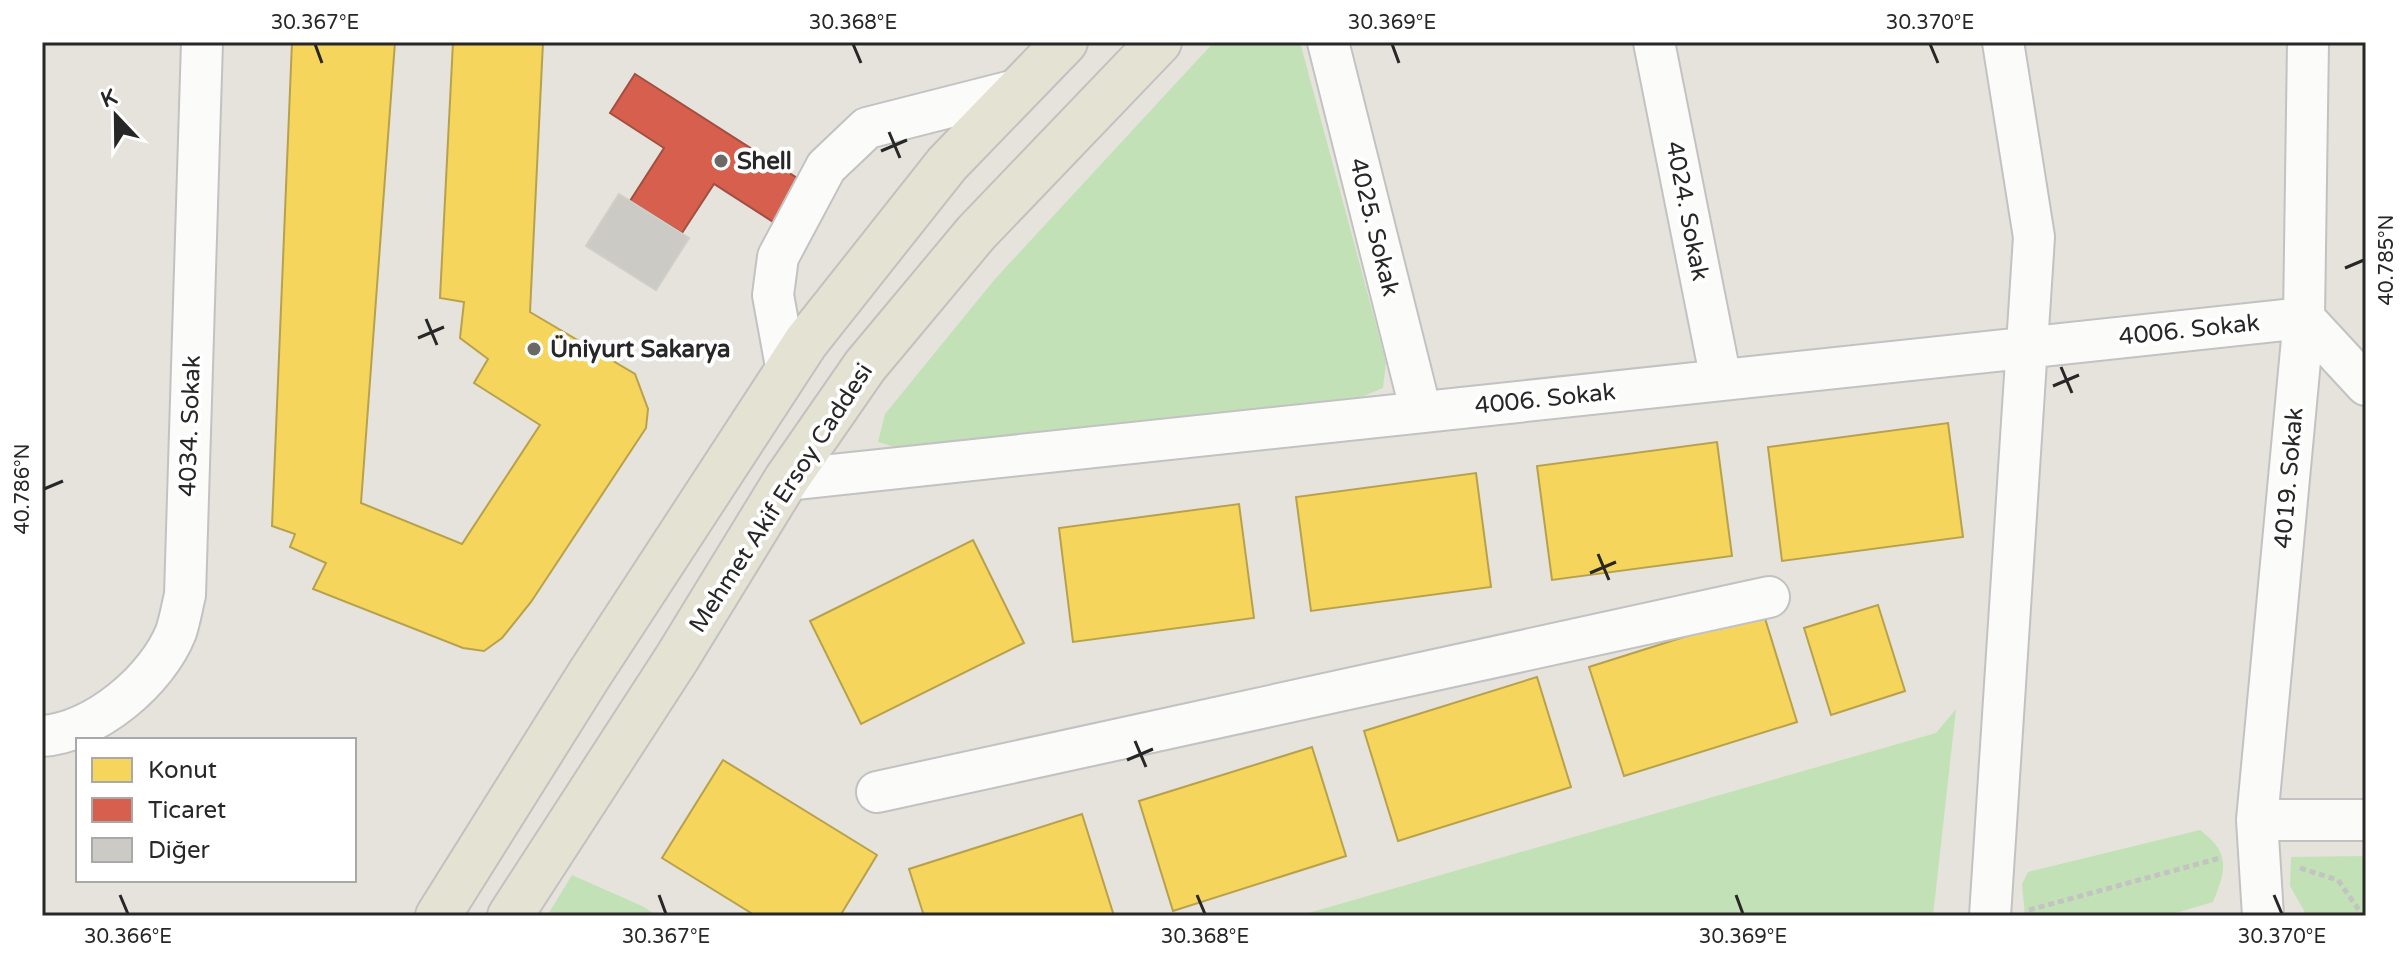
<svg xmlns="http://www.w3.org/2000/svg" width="2408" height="958" font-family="'Varela Round',sans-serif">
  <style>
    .green { fill: #c3e1b6 }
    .homes { fill: #f6d55c; stroke: #b8a14c; stroke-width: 2 }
    .shops { fill: #d6604d; stroke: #a24f42; stroke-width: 2 }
    .building { fill: #cbcac5; stroke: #d0cec9; stroke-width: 2 }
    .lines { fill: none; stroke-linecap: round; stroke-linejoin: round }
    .minor-casing { stroke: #c3c2c2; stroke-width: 44 }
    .major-casing { stroke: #c2c1bf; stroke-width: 48 }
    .path { stroke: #c3c3c2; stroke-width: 5; stroke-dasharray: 6 4; stroke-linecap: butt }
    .minor { stroke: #fbfbfa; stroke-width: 40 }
    .major { stroke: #e4e2d3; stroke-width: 44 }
    .ticks { fill: none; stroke: #272727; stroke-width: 3 }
    .poi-dot { fill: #6a6966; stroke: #fff; stroke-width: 3 }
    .labels { text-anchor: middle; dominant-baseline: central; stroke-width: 8; stroke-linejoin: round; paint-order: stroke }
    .poi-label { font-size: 24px; font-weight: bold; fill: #272727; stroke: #fff; text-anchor: start }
    .street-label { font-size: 24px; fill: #272727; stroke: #fff }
    .neatline { fill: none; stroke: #272727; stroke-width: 3 }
    .ticks-label { font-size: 20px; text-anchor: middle; fill: #272727 }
  </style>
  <rect width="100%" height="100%" fill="#e5e3dc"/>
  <path class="green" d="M1214 42H1300L1386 362 1383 388 1359 398 1315 404 915 453 878 442 885 414 995 279Z
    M1956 709 1933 916H1298L1936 733Z
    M2200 830C2231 853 2226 870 2213 902L2165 916H2025L2022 884 2028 872Z
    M2366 856V916H2307L2290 886 2291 857Z
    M572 875 642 906 658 916H547Z"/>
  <path class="homes" d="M292 42H395L361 503 462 544 540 425 474 383 488 359 460 338 464 302 440 298 453 42H543L530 312 635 374 648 409 646 428 531 602 502 638 484 651 463 648 313 589 326 563 290 547 295 534 272 526Z
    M1948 423 1963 537 1782 561 1768 447Z
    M1717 442 1732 556 1552 580 1537 466Z
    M1476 473 1491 587 1311 611 1296 497Z
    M1239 504 1254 618 1073 642 1059 528Z
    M973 540 1024 643 861 724 810 621Z
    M1878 605 1905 691 1831 715 1804 628Z
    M1763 612 1797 722 1624 776 1589 667Z
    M1537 677 1571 787 1398 841 1364 731Z
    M1312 747 1346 856 1173 911 1139 801Z
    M723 760 877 855 840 916H756L662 858Z
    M1082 814 1114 916H924L909 869Z"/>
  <path class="shops" d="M635 74 805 183 778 225 714 184 682 233 630 201 664 148 610 113Z"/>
  <path class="building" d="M619 194 689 238 656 290 586 246Z"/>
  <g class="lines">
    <g class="minor-casing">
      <path id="minor" d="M1328 42 1421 412
        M1654 42 1721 380
        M787 372 773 295 778 257 826 167 867 128 1020 89
        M786 480 2304 318 2366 385
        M42 736C95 733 157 680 176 632 180 620 182 607 185 595L202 42
        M877 792 1769 597
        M2257 820H2366
        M1990 916 2034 237 2003 42
        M2263 916 2257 820 2304 318 2308 42"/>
    </g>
    <g class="major-casing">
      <path id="major" d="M438 916 589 675 806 342 947 164 1065 42
        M510 916 677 658 786 480 865 366 976 233 1159 42"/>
    </g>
    <path class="path" d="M2300 868 2338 880 2363 916
      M2029 910 2220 858"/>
    <use href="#minor" class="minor"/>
    <use href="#major" class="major"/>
  </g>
  <path class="ticks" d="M315 44 322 63M853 44 861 63M1392 44 1399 63M1930 44 1938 63M889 132 900 158M881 151 907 140M2345 268 2364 260M426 319 437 345M418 338 444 327M2061 367 2072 393M2053 386 2079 375M44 489 63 481M1598 554 1609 580M1590 573 1616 562M1135 741 1146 767M1127 760 1153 749M120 895 128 914M659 895 666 914M1197 895 1205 914M1736 895 1743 914M2274 895 2282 914"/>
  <g class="poi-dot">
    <circle cx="721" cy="161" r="8"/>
    <circle cx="534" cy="349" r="8"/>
  </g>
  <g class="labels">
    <g class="poi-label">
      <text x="737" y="161">Shell</text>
      <text x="550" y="349">Üniyurt Sakarya</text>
    </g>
    <g class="street-label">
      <text transform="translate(1687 211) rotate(79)">4024. Sokak</text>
      <text transform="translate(1374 227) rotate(76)">4025. Sokak</text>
      <text transform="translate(2189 330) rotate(-6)">4006. Sokak</text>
      <text transform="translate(1545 399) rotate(-6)">4006. Sokak</text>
      <text transform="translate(190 426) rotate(-88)">4034. Sokak</text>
      <text transform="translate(2289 478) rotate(-85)">4019. Sokak</text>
      <text transform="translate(781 498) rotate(-57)">Mehmet Akif Ersoy Caddesi</text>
    </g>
  </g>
  <rect width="2408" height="958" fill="none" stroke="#ffffff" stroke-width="88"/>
  <rect x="76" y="738" width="280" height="144" fill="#ffffff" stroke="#a9a9a9" stroke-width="2"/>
  <rect x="92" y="758" width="40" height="24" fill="#f6d55c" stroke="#a9a9a9" stroke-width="2"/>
  <text x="148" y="778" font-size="24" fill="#272727">Konut</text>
  <rect x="92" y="798" width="40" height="24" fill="#d6604d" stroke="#a9a9a9" stroke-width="2"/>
  <text x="148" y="818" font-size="24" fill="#272727">Ticaret</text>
  <rect x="92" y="838" width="40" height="24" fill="#cbcac5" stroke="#a9a9a9" stroke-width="2"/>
  <text x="148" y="858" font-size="24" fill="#272727">Diğer</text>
  <g transform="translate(116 116) rotate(338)" stroke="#ffffff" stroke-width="6" paint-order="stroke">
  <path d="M0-6L14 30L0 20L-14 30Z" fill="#272727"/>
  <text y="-12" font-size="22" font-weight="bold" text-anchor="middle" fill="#272727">K</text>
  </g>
  <rect x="44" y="44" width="2320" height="870" class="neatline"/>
  <g class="ticks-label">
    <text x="315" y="29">30.367°E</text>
    <text x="853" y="29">30.368°E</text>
    <text x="1392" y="29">30.369°E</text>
    <text x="1930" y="29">30.370°E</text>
    <text transform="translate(2386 260) rotate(-90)" y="7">40.785°N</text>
    <text transform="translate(22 489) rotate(-90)" y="7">40.786°N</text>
    <text x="128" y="943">30.366°E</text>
    <text x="666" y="943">30.367°E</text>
    <text x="1205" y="943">30.368°E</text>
    <text x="1743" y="943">30.369°E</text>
    <text x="2282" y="943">30.370°E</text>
  </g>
</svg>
